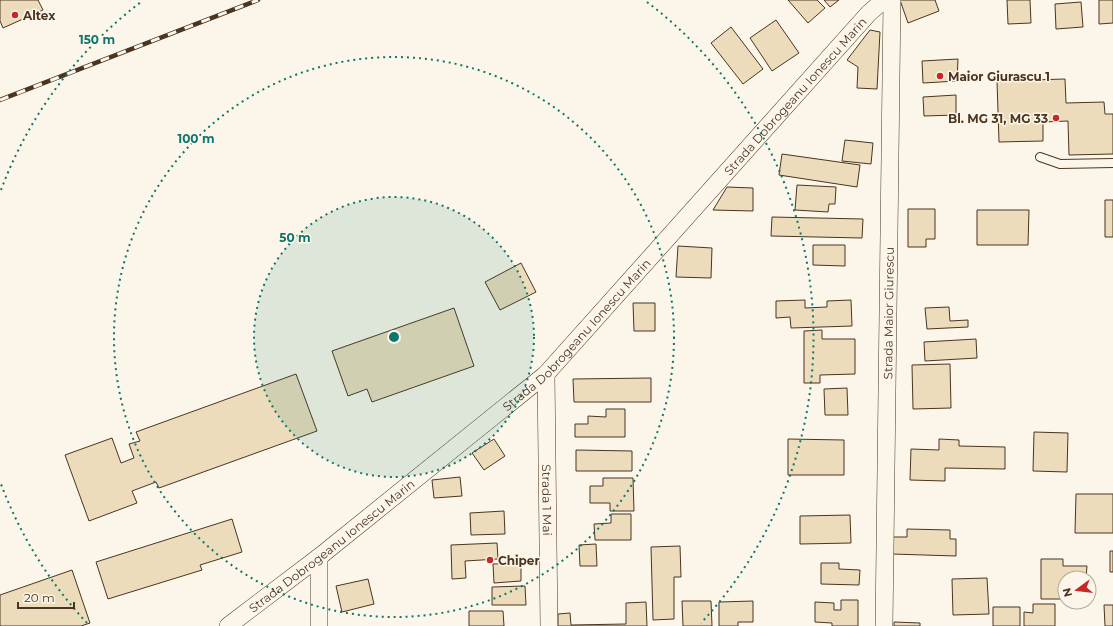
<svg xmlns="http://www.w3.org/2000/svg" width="1113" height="626" font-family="Montserrat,sans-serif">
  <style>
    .building { fill: #ecdcbc; stroke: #4a3520 }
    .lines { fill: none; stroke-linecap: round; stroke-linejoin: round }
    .lane-casing { stroke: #4a3520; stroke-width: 10 }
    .street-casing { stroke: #4a3520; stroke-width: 18 }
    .lane { stroke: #fbf6e9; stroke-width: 8 }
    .street { stroke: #fbf6e9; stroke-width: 17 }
    .rail-casing { stroke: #4a3520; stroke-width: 4.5 }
    .rail { stroke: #fbf6e9; stroke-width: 3; stroke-dasharray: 9; stroke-linecap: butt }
    .ring { fill: none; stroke: #0f766e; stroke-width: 2; stroke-dasharray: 2 4 }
    .poi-dot { fill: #c62828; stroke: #fbf6e9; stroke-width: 1.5 }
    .labels { text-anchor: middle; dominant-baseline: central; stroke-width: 3; stroke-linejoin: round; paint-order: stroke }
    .poi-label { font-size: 12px; font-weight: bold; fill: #4a3520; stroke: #fbf6e9; text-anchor: start }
    .street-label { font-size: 12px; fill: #4a3520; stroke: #fbf6e9 }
    .centre { fill: #0f766e; stroke: #fbf6e9; stroke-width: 2 }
    .ring-label { font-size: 12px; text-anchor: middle; font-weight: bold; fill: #0f766e; stroke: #fbf6e9; stroke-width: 3; stroke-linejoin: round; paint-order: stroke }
  </style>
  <rect width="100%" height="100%" fill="#fbf6e9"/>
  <path class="building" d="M0 0H38L43 10 3 28 0 21Z
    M788 0H817L825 8 808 23Z
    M824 0H839L830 7Z
    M900 0H935L939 11 908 23Z
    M1007 0H1030L1031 23 1008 24Z
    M1099 0H1113V23L1099 24Z
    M1081 2 1083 27 1056 29 1055 4Z
    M776 20 799 53 772 71 750 38Z
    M731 27 763 69 743 84 711 43Z
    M870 30 880 32 877 89 857 88 858 67 847 60Z
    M958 59 957 81 923 83 922 61Z
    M1065 79 1066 103 1104 102 1105 114H1113V154L1069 155 1068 121 1043 122V141L999 142 997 81Z
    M956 95V115L924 116 923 97Z
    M845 140 873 143 871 164 842 161Z
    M782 154 860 165 857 187 779 175Z
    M797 185 836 187 835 204H829L828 212 795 210Z
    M727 187 753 188V211L713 210Z
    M1105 200H1113V237H1105Z
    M908 209H935V239H926V247H908Z
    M977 210H1029L1028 245H977Z
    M772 217 863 219 862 238 771 236Z
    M813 245H845V266L813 265Z
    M678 246 712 248 711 278 676 277Z
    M521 263 536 292 500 310 485 282Z
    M805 300V308L827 307V301L851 300 852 326 791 328 790 317 776 318V301Z
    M633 303H655V331H634Z
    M949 307 950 321 968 320V327L927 329 925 308Z
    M454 308 474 366 372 402 367 389 348 396 332 351Z
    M822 330V339H855V374L820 375V383H804V331Z
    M976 339 977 358 925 361 924 342Z
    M950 364 951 408 913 409 912 365Z
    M296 374 317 431 159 488 156 482 132 491 137 503 89 521 65 455 112 438 121 463 134 458 129 444 140 441 136 432Z
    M651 378V402H574L573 379Z
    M847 388 848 415H825L824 389Z
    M606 409H625V437H575V424H588V416L606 417Z
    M1034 432 1068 433 1067 472 1033 471Z
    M494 439 505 456 484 470 472 453Z
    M788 439 844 440V475H788Z
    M939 439 959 440V446L1005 447V469L945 468V481L910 480 911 449 939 450Z
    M576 450 632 451V471H576Z
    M460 477 462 496 434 498 432 480Z
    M603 478H633L634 511H610V503H590V486H603Z
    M1076 494H1113V533H1075Z
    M504 511 505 534 471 535 470 513Z
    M611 514H631V540H595L594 524 611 523Z
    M850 515 851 543 800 544V516Z
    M232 519 242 552 200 565 202 570 108 599 96 562Z
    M907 529 950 530V539H956V556L892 554V537H907Z
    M497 543 498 559 465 561 466 578 452 579 451 545Z
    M596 544 597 566H580L579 545Z
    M680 546 681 577H674V619L653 620 651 547Z
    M1110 551H1113V572H1110Z
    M1041 559H1063V566H1087L1086 578H1065V599H1041Z
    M521 563V581L494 583 493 564Z
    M821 563H839V569L860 570 859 585 821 584Z
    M72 570 90 623 81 626H0V595Z
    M987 578 989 614 953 615 952 579Z
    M368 579 374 604 342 612 336 586Z
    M525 586 526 605H492V587Z
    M841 600H858V626H832V623L815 622V602L834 603V610H841Z
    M682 601H711L712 626H683Z
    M753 601V622H738V626H719V602Z
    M646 602 647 626H558V614L570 613 571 625 626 624V603Z
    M1033 604H1055V626H1024V612L1033 613Z
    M1104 605H1113V626H1105Z
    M993 607H1020V626H993Z
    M469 611H503L504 626H469Z
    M894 622 920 623V626H894Z"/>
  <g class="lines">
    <g class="lane-casing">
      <path id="lane" d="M1040 157 1060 164 1113 163"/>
    </g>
    <g class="street-casing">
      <g id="street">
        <path id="s1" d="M546 374 549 626"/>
        <path d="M319 557V626"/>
        <path id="s2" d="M228 626 319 557 546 374 869 13 884 0"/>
        <path id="s3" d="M884 626 892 0"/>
      </g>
    </g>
    <use href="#lane" class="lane"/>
    <use href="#street" class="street"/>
    <g class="rail-casing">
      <path id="rail" d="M0 100 258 0"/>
    </g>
    <use href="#rail" class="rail"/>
  </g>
  <circle cx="394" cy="337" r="140" fill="#0f766e" fill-opacity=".12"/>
  <g class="ring">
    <circle cx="394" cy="337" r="140"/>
    <circle cx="394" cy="337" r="280"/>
    <path d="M87 623A420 420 0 0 1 1 484M1 190A420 420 0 0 1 141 2M647 2A420 420 0 0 1 701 623"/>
  </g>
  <g class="poi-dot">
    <circle cx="15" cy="15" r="4"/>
    <circle cx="940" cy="76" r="4"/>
    <circle cx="1056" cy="118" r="4"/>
    <circle cx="490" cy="560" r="4"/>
  </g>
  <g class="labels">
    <g class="poi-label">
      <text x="23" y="15">Altex</text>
      <text x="948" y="76">Maior Giurascu 1</text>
      <text x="1048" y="118" text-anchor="end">Bl. MG 31, MG 33</text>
      <text x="498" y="560">Chiper</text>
    </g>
    <g class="street-label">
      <text stroke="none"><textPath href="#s2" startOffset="779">Strada Dobrogeanu Ionescu Marin</textPath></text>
      <text stroke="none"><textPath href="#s3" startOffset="313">Strada Maior Giurescu</textPath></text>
      <text stroke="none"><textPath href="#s2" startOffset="455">Strada Dobrogeanu Ionescu Marin</textPath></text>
      <text stroke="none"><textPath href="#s1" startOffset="126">Strada 1 Mai</textPath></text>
      <text stroke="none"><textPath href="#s2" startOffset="131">Strada Dobrogeanu Ionescu Marin</textPath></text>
    </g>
  </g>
  <circle cx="394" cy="337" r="6" class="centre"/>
  <g class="ring-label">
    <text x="97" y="44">150 m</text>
    <text x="196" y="143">100 m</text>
    <text x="295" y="242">50 m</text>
  </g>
  <g transform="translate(1077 590) rotate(255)"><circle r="19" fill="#fbf6e9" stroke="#b4a999"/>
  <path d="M0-3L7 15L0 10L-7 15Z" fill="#c62828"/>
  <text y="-6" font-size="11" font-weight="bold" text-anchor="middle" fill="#4a3520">N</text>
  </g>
  <path d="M18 602v6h56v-6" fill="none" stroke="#4a3520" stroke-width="2"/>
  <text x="24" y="602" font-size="12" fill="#4a3520" stroke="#fbf6e9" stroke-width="3" paint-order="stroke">20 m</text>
</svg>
